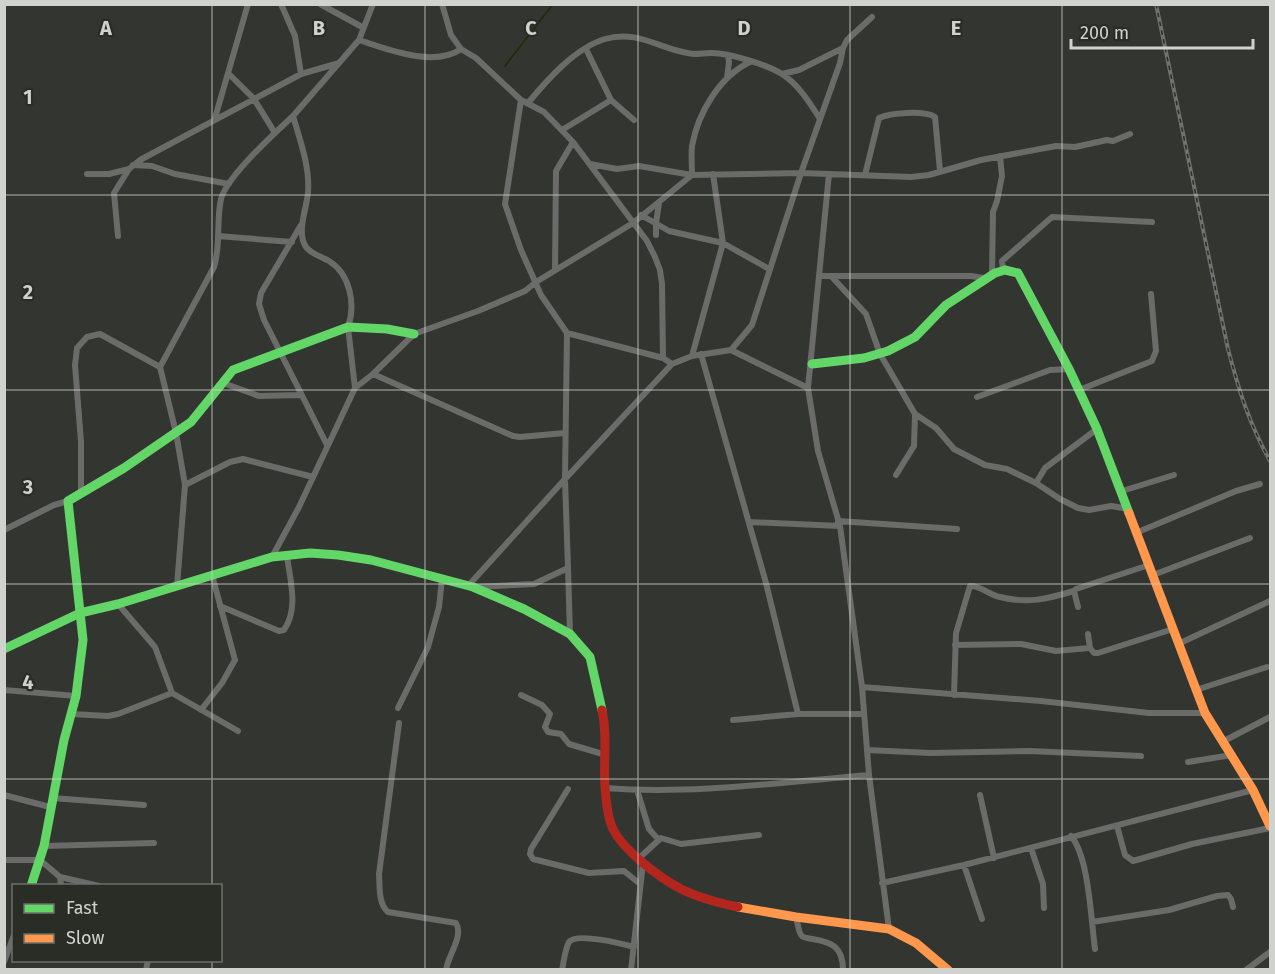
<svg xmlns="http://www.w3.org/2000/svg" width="1275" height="974" font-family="'Fira Sans',sans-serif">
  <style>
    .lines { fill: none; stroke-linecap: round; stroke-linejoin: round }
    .stream { stroke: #1b2c05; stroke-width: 1.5 }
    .street { stroke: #6b6c6a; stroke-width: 6 }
    .fast { stroke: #63d668; stroke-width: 9 }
    .slow { stroke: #ff974d; stroke-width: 9 }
    .jam { stroke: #b3261e; stroke-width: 9 }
    .rail-casing { stroke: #707170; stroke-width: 4 }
    .rail { stroke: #292d26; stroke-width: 1.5; stroke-dasharray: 4.5; stroke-linecap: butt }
    .grid { fill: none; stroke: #d0d2cd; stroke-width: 1.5; stroke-opacity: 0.55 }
    .grid-label { font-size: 20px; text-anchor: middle; font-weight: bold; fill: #d0d2cd; stroke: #292d26; stroke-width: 4.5; stroke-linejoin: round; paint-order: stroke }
  </style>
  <rect width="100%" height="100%" fill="#333531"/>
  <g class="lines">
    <path class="stream" d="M505 66 553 4"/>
    <path class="street" d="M281 4 295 36 301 74
      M320 4 362 27
      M442 4 451 35 461 49 476 58 521 100 544 112 573 142 647 241 655 257 660 270 662 284 663 358 672 364
      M359 40C387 49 434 68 461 49
      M586 49 611 100 634 120
      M229 74 254 99 275 133
      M782 74 799 70 843 48
      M727 78 729 62 728 55
      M521 100 505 204 521 250 541 295 567 333 663 358
      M528 103C547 80 575 48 605 39 639 29 662 51 694 54 700 54 706 53 712 53 729 53 768 65 782 74 798 84 810 103 820 119
      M215 118 248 4
      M562 130 611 100
      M590 164 617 169 639 166 692 175 801 173 911 177 929 175 981 160 1056 146 1075 147 1107 140 1113 141 1130 134
      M133 165 152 166 175 174 229 184
      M87 174H109L129 169
      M692 175C692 165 691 155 692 146 698 113 719 77 750 62
      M865 175 879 118C890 113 924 110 935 117L940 171
      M641 215 669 231 723 243 769 269
      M301 225 261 293 259 304 264 320 327 445
      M656 235V223L659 203
      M118 236 114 193 129 169 140 160 301 74 339 63
      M218 236 292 242
      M1003 269 1002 261 1052 217 1152 222
      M555 270 556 171 573 142
      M992 275 993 212 997 201 1002 176 1000 156
      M819 276H971L984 278
      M832 277 866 314 880 354 915 414 936 428 954 449 985 465 1007 469 1036 483 1060 499 1078 508 1089 510 1111 506 1129 509
      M731 350 808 388 818 451 840 526 862 687 869 775 889 929
      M701 354 766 583 798 714H864
      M692 356 723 243 713 174
      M373 374 513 436 520 437 565 433
      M223 383 259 396 301 395
      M355 388 348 327C356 304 350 274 329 261 322 257 311 254 306 247 296 232 307 208 308 192 310 167 300 140 293 116L359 40 373 4
      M808 388 829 174
      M1079 390 1152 361 1156 351 1151 294
      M977 397 1050 370 1069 369
      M896 475 914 446 915 414
      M1036 483 1045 468 1097 429
      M185 485 230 462 243 459 313 477
      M1122 491 1174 475
      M81 493V442L75 365 77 348 87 337 100 334 160 367
      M838 521 957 529
      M749 522 840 526
      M4 530 54 505 68 501
      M1138 532 1236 491 1260 484
      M272 557 299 507 355 388 373 374 414 334 478 311 525 291 536 282 633 223 692 175
      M568 568 570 634
      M1153 575 1250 538
      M177 586 185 485 176 433 160 367 214 267C221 245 216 222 221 199 227 176 275 133 293 116
      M468 586 565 479 567 333
      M476 587 534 584 568 568 565 479 672 364 692 356 731 350 752 325 801 173 840 63 843 48 847 40 872 17
      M118 604 155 647 172 693
      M220 606 279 631 284 630C299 608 290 580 287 556
      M1078 607 1074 591 1076 589 1149 565
      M1088 634 1090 648
      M1178 644 1270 601
      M955 645 1021 644 1056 651 1090 648 1094 653H1098L1173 629
      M862 687 1041 701 1149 713H1205
      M4 690 76 696
      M1196 690 1267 667
      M521 695 542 705 550 714 545 727 548 732 561 734 569 744 606 755
      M954 695 956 633 970 586C980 585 989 595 1000 597 1028 604 1047 599 1074 591
      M398 708 428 647 439 607 442 579
      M201 710 222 683 235 660 212 575
      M71 714 108 716 118 714 172 693 238 731
      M733 720 798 714
      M399 723 379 874C380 887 378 903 388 912L456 923C464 936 448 955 446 970
      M1222 742 1270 717
      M867 750 930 753 1030 751 1141 756
      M1188 762 1232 755
      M605 788C690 795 784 782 869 775
      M568 789 531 849 530 854 533 859 589 873 624 871 640 884
      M637 790 649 829 658 839
      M4 795 50 807
      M980 795 994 858
      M52 798 144 805
      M1117 826 1125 855 1133 861 1192 844 1270 828
      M1071 836C1089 857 1091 920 1095 949
      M44 846 154 843
      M1031 848 1043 884 1044 908
      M638 859 661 838 681 844 759 835
      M4 860H40L60 877 61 886
      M964 865 982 919
      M60 877 99 886
      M882 883 964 865 1253 790
      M796 917C798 923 798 933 802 936 804 938 809 938 812 939 832 942 843 947 843 970
      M1092 922 1169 910 1217 896 1228 895 1231 899 1233 907
      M4 962 14 935
      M146 970 148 960
      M562 970C564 961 565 949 569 942 576 932 623 944 634 947
      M631 970 643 863
      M1246 970 1270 952"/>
    <path class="fast" d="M812 364 864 358 888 351 915 337 946 305 995 273 1005 270 1018 273 1069 369 1097 429 1129 513
      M4 649 80 613 118 604 272 557 310 553 338 555 371 560 473 587 524 609 570 634 590 657 602 710
      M31 886 44 846 64 740 76 696 83 640 68 501 124 468 191 422 233 370 348 327 387 329 414 334"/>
    <path class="slow" d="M1129 513 1205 713 1253 790 1270 826
      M738 907 796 917 889 929 916 943 948 970"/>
    <path class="jam" d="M602 710C608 736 603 761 605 788 606 799 607 814 611 824 618 847 660 878 681 889 699 898 719 903 738 907"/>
    <g class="rail-casing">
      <path id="rail" d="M1156 4 1228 349C1239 391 1249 423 1270 461"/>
    </g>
    <use href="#rail" class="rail"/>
  </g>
  <path class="grid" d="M212 4V886M425 4V970M638 4V970M850 4V970M1062 4V970M4 195H1270M4 390H1270M4 584H1270M4 779H1270M212 960V970"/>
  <g class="grid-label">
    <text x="106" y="35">A</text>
    <text x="319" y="35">B</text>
    <text x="531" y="35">C</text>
    <text x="744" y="35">D</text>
    <text x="956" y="35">E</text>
    <text x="28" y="104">1</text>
    <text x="28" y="299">2</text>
    <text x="28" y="494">3</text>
    <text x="28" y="689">4</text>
  </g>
  <rect width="1275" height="974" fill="none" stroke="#d0d2cd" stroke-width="12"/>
  <rect x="12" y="884" width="210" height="78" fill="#292d26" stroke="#6c6f69" stroke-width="1.5"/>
  <rect x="24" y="904" width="30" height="9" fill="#63d668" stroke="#6c6f69" stroke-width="1.5"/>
  <text x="66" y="914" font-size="18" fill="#d0d2cd">Fast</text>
  <rect x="24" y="934" width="30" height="9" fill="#ff974d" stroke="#6c6f69" stroke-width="1.5"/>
  <text x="66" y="944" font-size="18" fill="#d0d2cd">Slow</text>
  <path d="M1071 39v9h182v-9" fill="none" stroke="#d0d2cd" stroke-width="3"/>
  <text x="1080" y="39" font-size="18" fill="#d0d2cd" stroke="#292d26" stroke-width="4.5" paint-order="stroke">200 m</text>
</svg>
